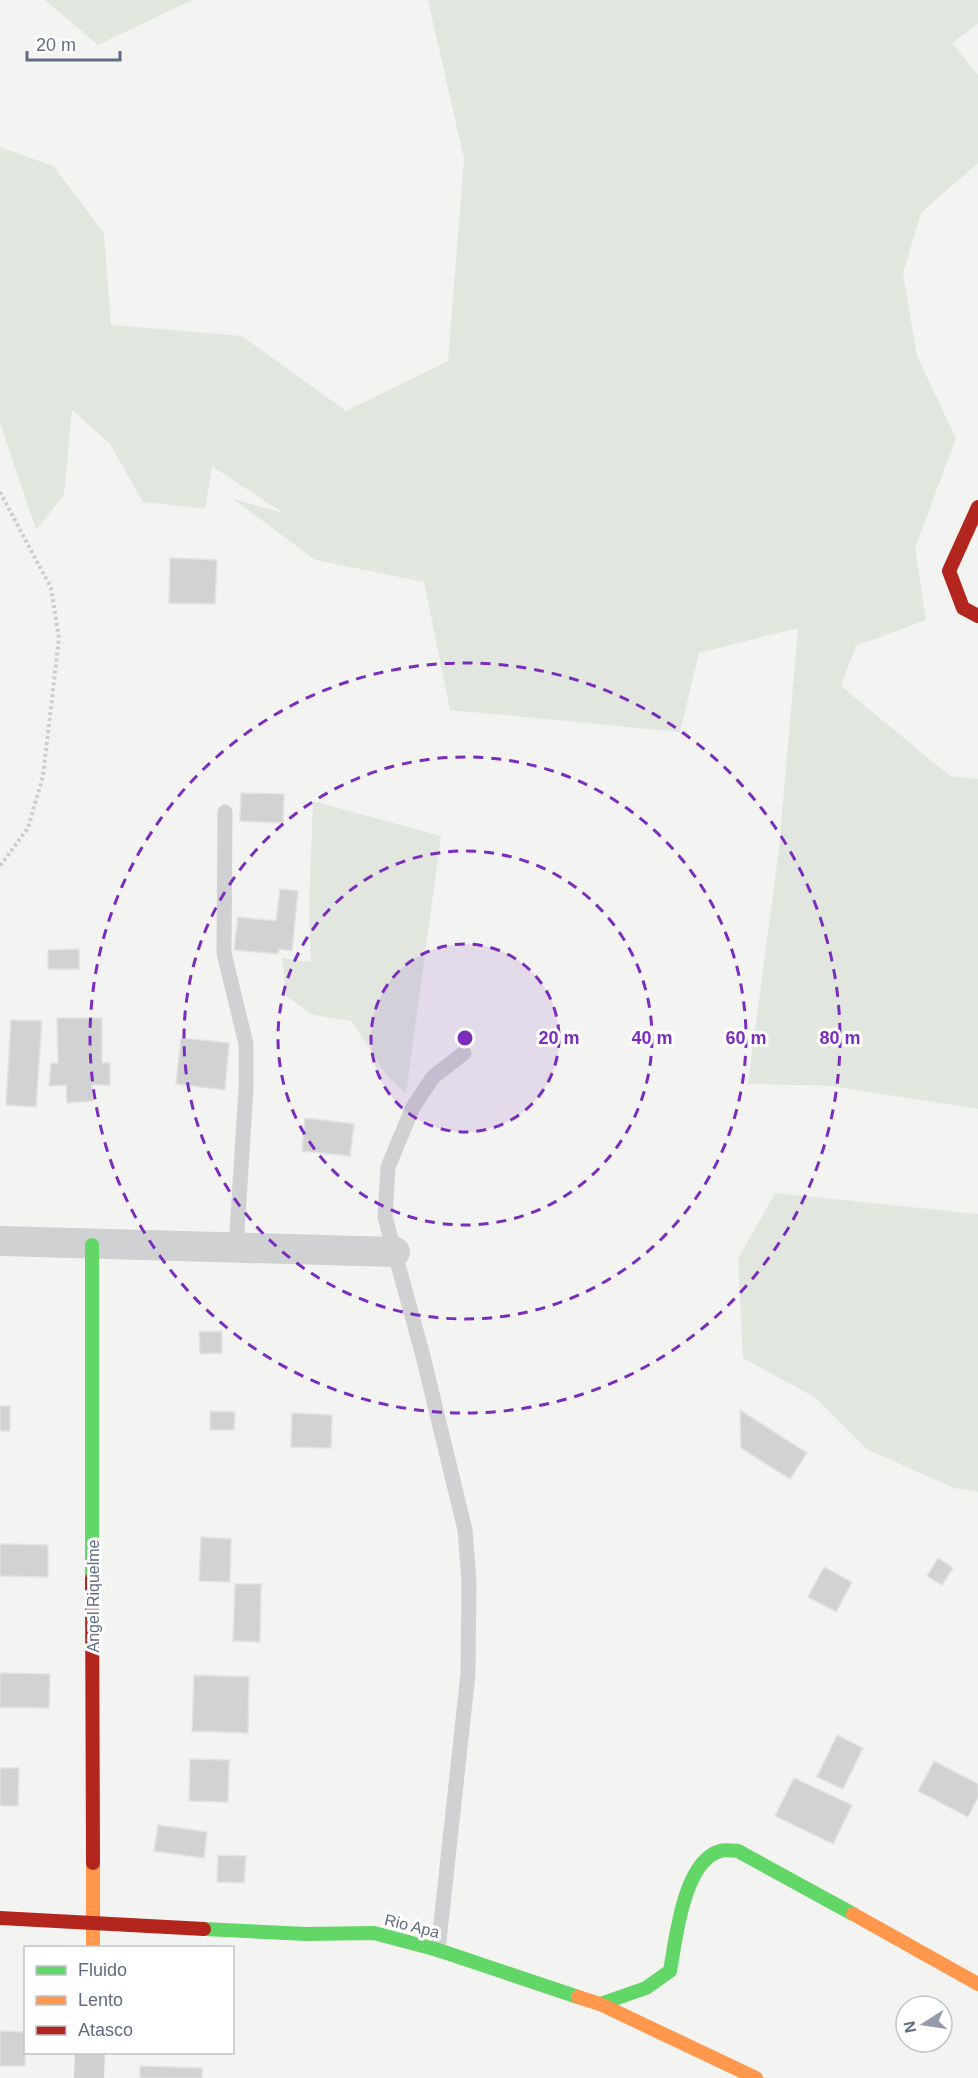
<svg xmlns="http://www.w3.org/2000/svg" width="978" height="2078" font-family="Arial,sans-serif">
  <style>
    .green { fill: #e1e7df }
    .building { fill: #d1d3d3; stroke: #e2e2e1; stroke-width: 1.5 }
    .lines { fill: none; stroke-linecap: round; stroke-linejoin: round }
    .path { stroke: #cdcdcd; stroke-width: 4; stroke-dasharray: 3 3; stroke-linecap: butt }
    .lane { stroke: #d0d1d2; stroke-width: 15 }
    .street { stroke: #d0d1d2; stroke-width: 30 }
    .fast { stroke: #63d668; stroke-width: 14 }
    .slow { stroke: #ff974d; stroke-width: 14 }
    .jam { stroke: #b3261e; stroke-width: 14 }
    .ring { fill: none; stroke: #7b2cbf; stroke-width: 3; stroke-dasharray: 10 8 }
    .labels { text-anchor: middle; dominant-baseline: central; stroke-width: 6; stroke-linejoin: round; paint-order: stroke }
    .street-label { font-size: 16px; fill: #606b84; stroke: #fff }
    .centre { fill: #7b2cbf; stroke: #fff; stroke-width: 3 }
    .ring-label { font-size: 18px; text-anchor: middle; font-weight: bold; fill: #7b2cbf; stroke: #fff; stroke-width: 6; stroke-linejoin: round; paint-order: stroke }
  </style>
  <rect width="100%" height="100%" fill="#f3f4f1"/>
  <path class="green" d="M45 0H192L98 45Z
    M428 0H978V24L952 43 978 75V163L921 213 903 274 917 356 956 438 915 548 926 620 856 646 841 686 950 776 978 779V1109L830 1086 748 1084 779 848 798 628 699 653 680 732 450 710 424 582 315 560 233 499 283 513 212 466 205 509 143 502 110 444 72 410 64 495 36 530 0 423V147L53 166 104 233 111 325 242 336 346 411 448 361 464 159Z
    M313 801 441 836 406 1094 388 1077 351 1021 313 1015 286 996 282 958 311 962 309 907Z
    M775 1193 978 1214V1492L954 1488 868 1450 816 1398 743 1358 738 1259Z"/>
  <path class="building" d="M170 558 217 560 215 604 169 603Z
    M241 793 284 794 283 823 240 821Z
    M280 889 298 891 292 951 279 949 278 954 234 950 238 917 276 921Z
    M79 949V969H48V950Z
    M57 1018H102V1063H110V1085H92L93 1101 67 1103 66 1085 49 1086 51 1063H58Z
    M11 1020 42 1021 36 1107 6 1105Z
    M181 1038 229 1043 225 1090 176 1084Z
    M305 1118 354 1124 350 1156 302 1151Z
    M222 1331V1353L200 1354 199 1332Z
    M0 1406H10V1431H0Z
    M740 1410 807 1453 790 1479 741 1448Z
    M210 1411 235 1412 234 1430H210Z
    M292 1413 332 1415 331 1448 291 1447Z
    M201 1537 231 1539 230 1582 199 1581Z
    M0 1544 48 1545V1577L0 1576Z
    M938 1558 953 1568 942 1585 927 1576Z
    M824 1567 852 1582 836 1612 808 1597Z
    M235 1584H261L260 1642 233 1641Z
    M0 1673 50 1674 49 1708 0 1707Z
    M194 1675 249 1677 248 1733 192 1731Z
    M837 1735 863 1748 843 1789 817 1777Z
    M190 1759 229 1760 228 1802 189 1801Z
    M934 1761 978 1784V1797L968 1817 918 1791Z
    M0 1768H19L18 1806H0Z
    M794 1778 852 1805 833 1844 775 1816Z
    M158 1825 207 1832 204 1858 154 1851Z
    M218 1855 246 1856 244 1883 217 1882Z
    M0 2031 26 2032 25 2066H0Z
    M140 2066 202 2068V2078H140Z"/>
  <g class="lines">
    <path class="path" d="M0 492 51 588 59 638 43 776 28 828 0 866"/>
    <path class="lane" d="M225 812 224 953 246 1044V1089L236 1248
      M438 1950 468 1674 469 1581 465 1530 423 1356 385 1217 388 1167 413 1107 433 1077 464 1053"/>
    <path class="street" d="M0 1241 395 1252
      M89 2078 90 2052"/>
    <path class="fast" d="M92 1245V1579
      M204 1929 306 1934 374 1933 438 1950 578 1997
      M600 2004 646 1988 670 1971C676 1939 683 1862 720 1851 725 1849 732 1851 738 1851L853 1914"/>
    <path class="slow" d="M93 1863V1948
      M853 1914 978 1984
      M578 1997 600 2004 756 2078"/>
    <path class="jam" d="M978 507 949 571 963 608 978 616
      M92 1579 93 1863
      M0 1918 204 1929"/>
  </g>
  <circle cx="465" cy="1038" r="94" fill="#7b2cbf" fill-opacity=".12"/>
  <g class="ring">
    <circle cx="465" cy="1038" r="94"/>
    <circle cx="465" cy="1038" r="187"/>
    <circle cx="465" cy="1038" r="281"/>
    <circle cx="465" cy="1038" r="375"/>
  </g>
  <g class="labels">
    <g class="street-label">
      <text transform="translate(93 1596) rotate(-90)">Angel Riquelme</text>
      <text transform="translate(412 1926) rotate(14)">Rio Apa</text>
    </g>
  </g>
  <circle cx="465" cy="1038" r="9" class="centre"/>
  <g class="ring-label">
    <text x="559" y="1044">20 m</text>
    <text x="652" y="1044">40 m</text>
    <text x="746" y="1044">60 m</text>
    <text x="840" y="1044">80 m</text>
  </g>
  <rect x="24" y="1946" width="210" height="108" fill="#ffffff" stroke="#bfc4ce" stroke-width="1.5"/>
  <rect x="36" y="1966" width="30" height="9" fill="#63d668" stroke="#bfc4ce" stroke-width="1.5"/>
  <text x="78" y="1976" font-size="18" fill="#606b84">Fluido</text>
  <rect x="36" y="1996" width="30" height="9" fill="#ff974d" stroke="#bfc4ce" stroke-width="1.5"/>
  <text x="78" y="2006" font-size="18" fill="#606b84">Lento</text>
  <rect x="36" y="2026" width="30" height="9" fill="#b3261e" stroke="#bfc4ce" stroke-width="1.5"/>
  <text x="78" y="2036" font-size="18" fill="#606b84">Atasco</text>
  <g transform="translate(924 2024) rotate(258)"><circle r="28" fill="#ffffff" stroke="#bfc4ce" stroke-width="1.5"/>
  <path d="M0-4.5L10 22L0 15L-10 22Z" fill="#939baa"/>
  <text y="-9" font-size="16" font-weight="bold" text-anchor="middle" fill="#606b84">N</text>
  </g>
  <path d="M27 51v9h93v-9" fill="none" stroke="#606b84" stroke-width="3"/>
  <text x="36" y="51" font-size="18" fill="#606b84" stroke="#ffffff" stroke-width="4.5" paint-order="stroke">20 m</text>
</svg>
